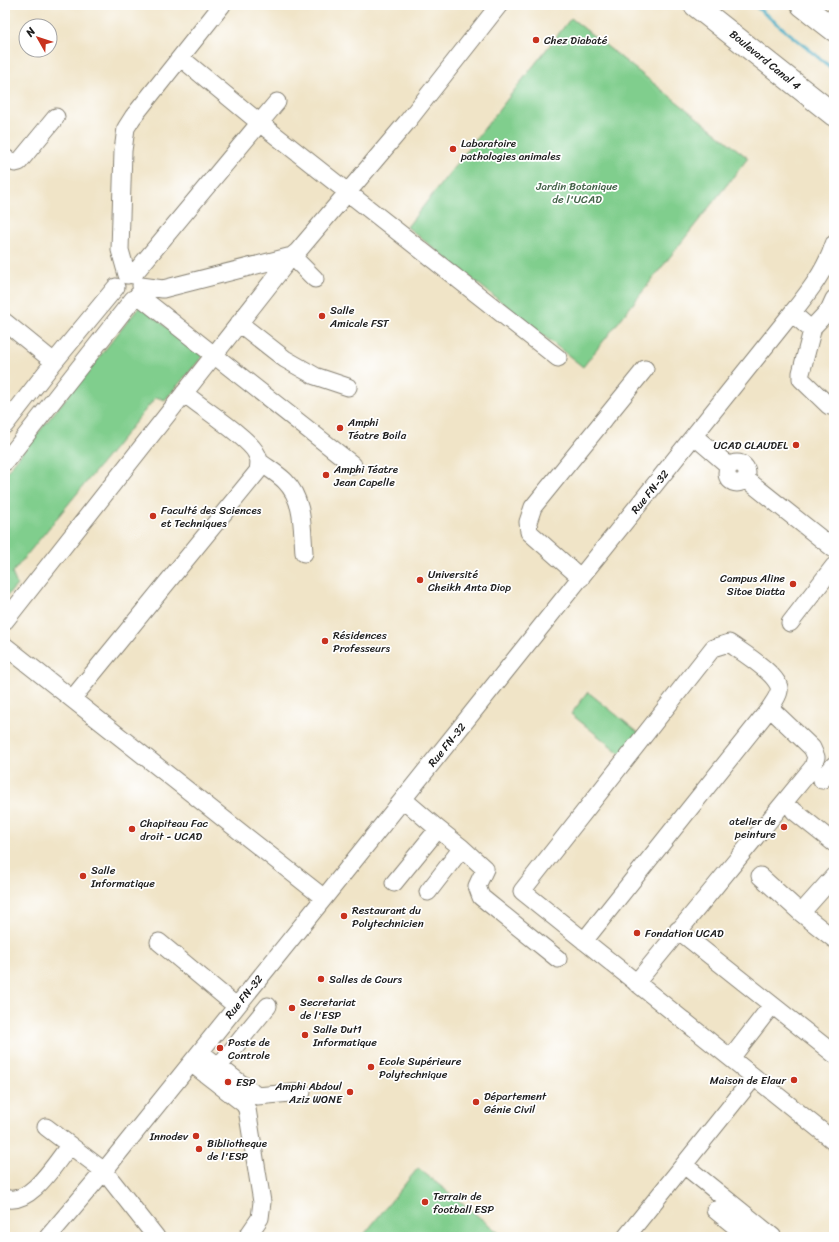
<svg xmlns="http://www.w3.org/2000/svg" width="839" height="1242" font-family="Sriracha,sans-serif">
  <style>
    .green { fill: #80ce8d; stroke: #4e7554 }
    .lines { fill: none; stroke-linecap: round; stroke-linejoin: round }
    .stream { stroke: #46adc5; stroke-width: 3.5 }
    .minor-casing { stroke: #868072; stroke-width: 19 }
    .major-casing { stroke: #868072; stroke-width: 24 }
    .minor { stroke: #fff; stroke-width: 17 }
    .major { stroke: #fff; stroke-width: 22 }
    .poi-dot { fill: #c8321e; stroke: #fff; stroke-width: 1.5 }
    .labels { text-anchor: middle; dominant-baseline: central; stroke-width: 3.5; stroke-linejoin: round; paint-order: stroke }
    .poi-label { font-size: 11px; fill: #1c1c1c; stroke: #fff; text-anchor: start }
    .street-label { font-size: 11px; fill: #1c1c1c; stroke: #fff }
    .park-label { font-size: 11px; fill: #446349; stroke: #fff }
  </style>
  <rect width="100%" height="100%" fill="#fff"/>
  <filter id="ink" filterUnits="userSpaceOnUse"><feTurbulence type="fractalNoise" baseFrequency=".025" numOctaves="2"/><feDisplacementMap in="SourceGraphic" scale="8" xChannelSelector="R" yChannelSelector="G"/><feConvolveMatrix kernelMatrix="1 2 1 2 8 2 1 2 1" color-interpolation-filters="sRGB"/></filter>
  <filter id="wash" filterUnits="userSpaceOnUse"><feTurbulence type="fractalNoise" baseFrequency=".012" numOctaves="4" result="noise"/><feDisplacementMap in="SourceGraphic" scale="16" xChannelSelector="R" yChannelSelector="G"/><feGaussianBlur stdDeviation="0.9" result="paint"/><feColorMatrix in="noise" values="0 0 0 0 0 0 0 0 0 0 0 0 0 0 0 0 0 1.4 0 .05"/><feComposite in="paint" operator="in"/></filter>
  <g filter="url(#wash)">
    <rect width="100%" height="100%" fill="#f0e4c7"/>
    <path class="green" d="M571 18 748 158 583 367 407 227Z
      M140 306 203 356 165 400 156 397 12 573 17 585 5 598V474Z
      M588 692 640 734 623 756 571 714Z
      M418 1168 504 1237H362Z"/>
    <g class="lines">
      <path class="stream" d="M754 5 834 70"/>
    </g>
  </g>
  <g filter="url(#ink)">
    <g class="lines">
      <g class="minor-casing">
        <path id="minor" d="M181 58 261 124 558 358
          M5 158 15 163 19 162 56 117
          M127 275 120 250 123 151 126 128 133 117 222 5
          M133 275 277 102
          M141 286 163 289 292 256 298 251 407 122 499 5
          M138 295 353 465
          M792 313 807 326 813 327 829 310 834 299
          M5 322 54 362
          M239 323 285 359 315 376 348 387
          M813 327 801 373V379L829 406
          M5 425 54 362 116 287
          M694 436 729 466
          M5 462 133 299
          M260 462C268 468 278 474 285 481 304 500 302 528 304 553
          M727 473a10 10 0 1 1 20 0a10 10 0 1 1-20 0Z
          M746 479 834 549
          M581 578 529 532 528 522 533 507 645 369
          M5 621 292 256 315 279
          M790 623 834 566
          M5 646 324 898
          M72 699 258 471C259 464 260 459 256 453 249 438 199 406 184 393
          M822 780 834 765
          M794 811 834 843
          M438 829 462 848 485 869 477 886 481 897 558 959
          M760 876 801 913 834 939
          M394 883 438 829 403 799
          M428 892 462 848
          M801 913 834 876
          M678 930 834 1054
          M584 941 770 708C773 703 778 697 779 691 783 677 740 651 729 643L713 648 522 891 834 1141
          M159 942 236 1006
          M636 983 813 767 816 757 812 748 770 708
          M200 1052 257 1096 302 1092
          M731 1058 772 1005
          M191 1063 244 1104 247 1109 262 1202 260 1218 247 1237
          M219 1066 268 1006
          M46 1127 104 1171 156 1237
          M684 1165 773 1237
          M5 1198C30 1207 56 1162 70 1145
          M715 1210 748 1237
          M48 1237 104 1171 324 898 792 313C809 292 826 270 834 244
          M626 1237 754 1077"/>
      </g>
      <g class="major-casing">
        <path id="major" d="M695 5 834 115
          M802 5 834 30"/>
      </g>
      <use href="#minor" class="minor"/>
      <use href="#major" class="major"/>
    </g>
  </g>
  <g class="poi-dot">
    <circle cx="536" cy="40" r="4"/>
    <circle cx="453" cy="149" r="4"/>
    <circle cx="322" cy="316" r="4"/>
    <circle cx="340" cy="428" r="4"/>
    <circle cx="796" cy="445" r="4"/>
    <circle cx="326" cy="475" r="4"/>
    <circle cx="153" cy="516" r="4"/>
    <circle cx="420" cy="580" r="4"/>
    <circle cx="793" cy="584" r="4"/>
    <circle cx="325" cy="641" r="4"/>
    <circle cx="784" cy="827" r="4"/>
    <circle cx="132" cy="829" r="4"/>
    <circle cx="83" cy="876" r="4"/>
    <circle cx="344" cy="916" r="4"/>
    <circle cx="637" cy="933" r="4"/>
    <circle cx="321" cy="979" r="4"/>
    <circle cx="292" cy="1008" r="4"/>
    <circle cx="305" cy="1035" r="4"/>
    <circle cx="220" cy="1048" r="4"/>
    <circle cx="371" cy="1067" r="4"/>
    <circle cx="794" cy="1080" r="4"/>
    <circle cx="228" cy="1082" r="4"/>
    <circle cx="350" cy="1092" r="4"/>
    <circle cx="476" cy="1102" r="4"/>
    <circle cx="196" cy="1136" r="4"/>
    <circle cx="199" cy="1149" r="4"/>
    <circle cx="425" cy="1202" r="4"/>
  </g>
  <g class="labels">
    <g class="poi-label">
      <text x="544" y="40">Chez Diabaté</text>
      <text x="461" y="143">Laboratoire<tspan x="461" dy="13">pathologies animales</tspan></text>
      <text x="330" y="310">Salle<tspan x="330" dy="13">Amicale FST</tspan></text>
      <text x="348" y="422">Amphi<tspan x="348" dy="13">Téatre Boila</tspan></text>
      <text x="788" y="445" text-anchor="end">UCAD CLAUDEL</text>
      <text x="334" y="469">Amphi Téatre<tspan x="334" dy="13">Jean Capelle</tspan></text>
      <text x="161" y="510">Faculté des Sciences<tspan x="161" dy="13">et Techniques</tspan></text>
      <text x="428" y="574">Université<tspan x="428" dy="13">Cheikh Anta Diop</tspan></text>
      <text x="785" y="578" text-anchor="end">Campus Aline<tspan x="785" dy="13">Sitoe Diatta</tspan></text>
      <text x="333" y="635">Résidences<tspan x="333" dy="13">Professeurs</tspan></text>
      <text x="776" y="821" text-anchor="end">atelier de<tspan x="776" dy="13">peinture</tspan></text>
      <text x="140" y="823">Chapiteau Fac<tspan x="140" dy="13">droit - UCAD</tspan></text>
      <text x="91" y="870">Salle<tspan x="91" dy="13">Informatique</tspan></text>
      <text x="352" y="910">Restaurant du<tspan x="352" dy="13">Polytechnicien</tspan></text>
      <text x="645" y="933">Fondation UCAD</text>
      <text x="329" y="979">Salles de Cours</text>
      <text x="300" y="1002">Secretariat<tspan x="300" dy="13">de l'ESP</tspan></text>
      <text x="313" y="1029">Salle Dut1<tspan x="313" dy="13">Informatique</tspan></text>
      <text x="228" y="1042">Poste de<tspan x="228" dy="13">Controle</tspan></text>
      <text x="379" y="1061">Ecole Supérieure<tspan x="379" dy="13">Polytechnique</tspan></text>
      <text x="786" y="1080" text-anchor="end">Maison de Elaur</text>
      <text x="236" y="1082">ESP</text>
      <text x="342" y="1086" text-anchor="end">Amphi Abdoul<tspan x="342" dy="13">Aziz WONE</tspan></text>
      <text x="484" y="1096">Département<tspan x="484" dy="13">Génie Civil</tspan></text>
      <text x="188" y="1136" text-anchor="end">Innodev</text>
      <text x="207" y="1143">Bibliotheque<tspan x="207" dy="13">de l'ESP</tspan></text>
      <text x="433" y="1196">Terrain de<tspan x="433" dy="13">football ESP</tspan></text>
    </g>
    <g class="street-label">
      <text transform="translate(765 60) rotate(39)">Boulevard Canal 4</text>
      <text transform="translate(650 492) rotate(-51)">Rue FN-32</text>
      <text transform="translate(447 745) rotate(-51)">Rue FN-32</text>
      <text transform="translate(244 997) rotate(-51)">Rue FN-32</text>
    </g>
    <g class="park-label">
      <text x="577" y="186">Jardin Botanique<tspan x="577" dy="13">de l'UCAD</tspan></text>
    </g>
  </g>
  <rect width="839" height="1242" fill="none" stroke="#fff" stroke-width="20"/>
  <g transform="translate(38 38) rotate(309)"><circle r="19" fill="#ffffff" stroke="#a4a4a4"/>
  <path d="M0-3L7 15L0 10L-7 15Z" fill="#c8321e"/>
  <text y="-6" font-size="11" font-weight="bold" text-anchor="middle" fill="#1c1c1c">N</text>
  </g>
</svg>
